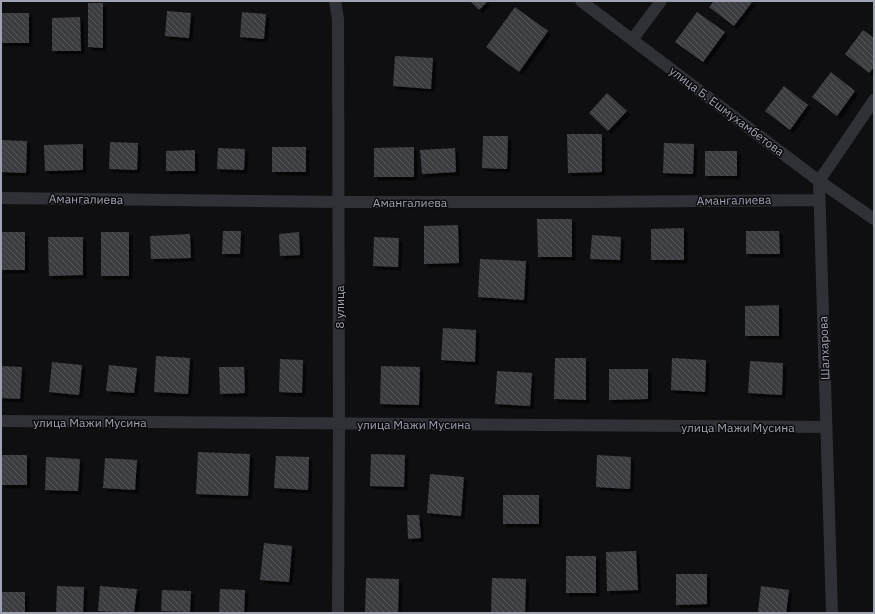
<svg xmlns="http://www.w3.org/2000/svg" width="875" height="614" font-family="'IBM Plex Sans',sans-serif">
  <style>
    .building { fill: url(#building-back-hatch); filter: url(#shadow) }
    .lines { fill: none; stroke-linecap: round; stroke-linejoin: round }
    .street { stroke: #303136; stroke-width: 12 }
    .labels { text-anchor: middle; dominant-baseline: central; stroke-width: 3; stroke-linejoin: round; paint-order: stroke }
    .street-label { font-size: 12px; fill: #a0a4b2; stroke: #0a0a0c }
  </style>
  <defs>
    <pattern id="building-back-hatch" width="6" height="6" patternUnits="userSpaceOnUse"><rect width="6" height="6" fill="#3b3c41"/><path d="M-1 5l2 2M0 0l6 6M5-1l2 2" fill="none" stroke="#54555a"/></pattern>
    <filter id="shadow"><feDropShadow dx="3.5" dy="3.5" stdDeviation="0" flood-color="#0009"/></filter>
  </defs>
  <rect width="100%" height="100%" fill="#0f0f11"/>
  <path class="building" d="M470 1H488L479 10Z
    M714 1H753L734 26 709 7Z
    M88 3H103V48L88 47Z
    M515 7 548 31 519 72 486 47Z
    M167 11 191 13 189 38 165 36Z
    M242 12 266 14 264 39 240 37Z
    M697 12 725 32 703 62 675 42Z
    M1 13H29V43H1Z
    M80 17 81 51H52V18Z
    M863 30 874 38V67L869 73 845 54Z
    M395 56 433 58 431 89 393 86Z
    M831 72 855 91 837 116 812 97Z
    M784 86 808 105 790 130 765 111Z
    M607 93 627 111 608 131 589 113Z
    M567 134H602V172L568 173Z
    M483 136H508L507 169 482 168Z
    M1 140 27 141 26 173 1 172Z
    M110 142 138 143 137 170 109 169Z
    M664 143 694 144 693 174 663 173Z
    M83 144V170L45 171 44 145Z
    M272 147H306V172H272Z
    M414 147V177H374V148Z
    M218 148 245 149 244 170 217 169Z
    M455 148 456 172 422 174 420 150Z
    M195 150V171H166V151Z
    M705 151H737V176H705Z
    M537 219H572V257H538Z
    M458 225 459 263 424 264V226Z
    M684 228V260H651V229Z
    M223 231H241L240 254H222Z
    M746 231H779L780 254H746Z
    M1 232H25V270H1Z
    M101 232H129V276H101Z
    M299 232 300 255 280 256 279 234Z
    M190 234 191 258 151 259 150 236Z
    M592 235 621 237 620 260 590 259Z
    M48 237H83V275L49 276Z
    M374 237 399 238 398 267 373 266Z
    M480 259 526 261 524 300 478 297Z
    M779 305V336H745V306Z
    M443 328 476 330 475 362 441 360Z
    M156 356 190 358 188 394 154 392Z
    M555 358H586V400L554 399Z
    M672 358 706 360 705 392 671 390Z
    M280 359 303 360 302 393 279 392Z
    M750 361 783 363 782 395 748 393Z
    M52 362 82 365 79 395 49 392Z
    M109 365 137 368 134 393 106 391Z
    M1 366 22 367 20 399 1 398Z
    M381 366 420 367 419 405 380 404Z
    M219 367H244L245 393 220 394Z
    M609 369H648V399L609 400Z
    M497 371 532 373 530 406 495 404Z
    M198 452 250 454 248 496 196 494Z
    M371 454 405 455 404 487 370 486Z
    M1 455H27V485H1Z
    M597 455 631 457 630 489 596 487Z
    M276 456 309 457 308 490 274 488Z
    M46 457 80 459 78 491 45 490Z
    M105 458 137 460 135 490 103 488Z
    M430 474 464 477 461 516 427 513Z
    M503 495H539V524H503Z
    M407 515H419L421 538 408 539Z
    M264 543 292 546 289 582 260 580Z
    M636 551 638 590 607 591 606 552Z
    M566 556H596V593H566Z
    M676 574H707V604L676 605Z
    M366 578 399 579 398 613 365 612Z
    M492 578 526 579 525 613 491 612Z
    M57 586 84 587 83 613H56Z
    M100 586 137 589 134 613 98 611Z
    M761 586 789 590 786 613 758 612Z
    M220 589 245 590 244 613H219Z
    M162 590 191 591 190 612 161 611Z
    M1 592H25V613H1Z"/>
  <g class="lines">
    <path class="street" d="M335 1 338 19 339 424 338 613
      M581 1 819 181 874 219
      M632 40 661 1
      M1 198 339 202H593L819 200
      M1 421 826 427
      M832 613 819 181 874 100"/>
  </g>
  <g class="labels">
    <g class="street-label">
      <text transform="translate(727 111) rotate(37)">улица Б. Ешмухамбетова</text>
      <text transform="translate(86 199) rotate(1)">Амангалиева</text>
      <text transform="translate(734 200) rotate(-1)">Амангалиева</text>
      <text x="410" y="202">Амангалиева</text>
      <text transform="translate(339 307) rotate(-90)">8 улица</text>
      <text transform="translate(824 348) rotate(-92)">Шалхарова</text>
      <text x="90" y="422">улица Мажи Мусина</text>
      <text x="414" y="424">улица Мажи Мусина</text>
      <text x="738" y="427">улица Мажи Мусина</text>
    </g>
  </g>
  <rect width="875" height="614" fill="none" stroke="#a0a4b2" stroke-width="4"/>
</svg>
